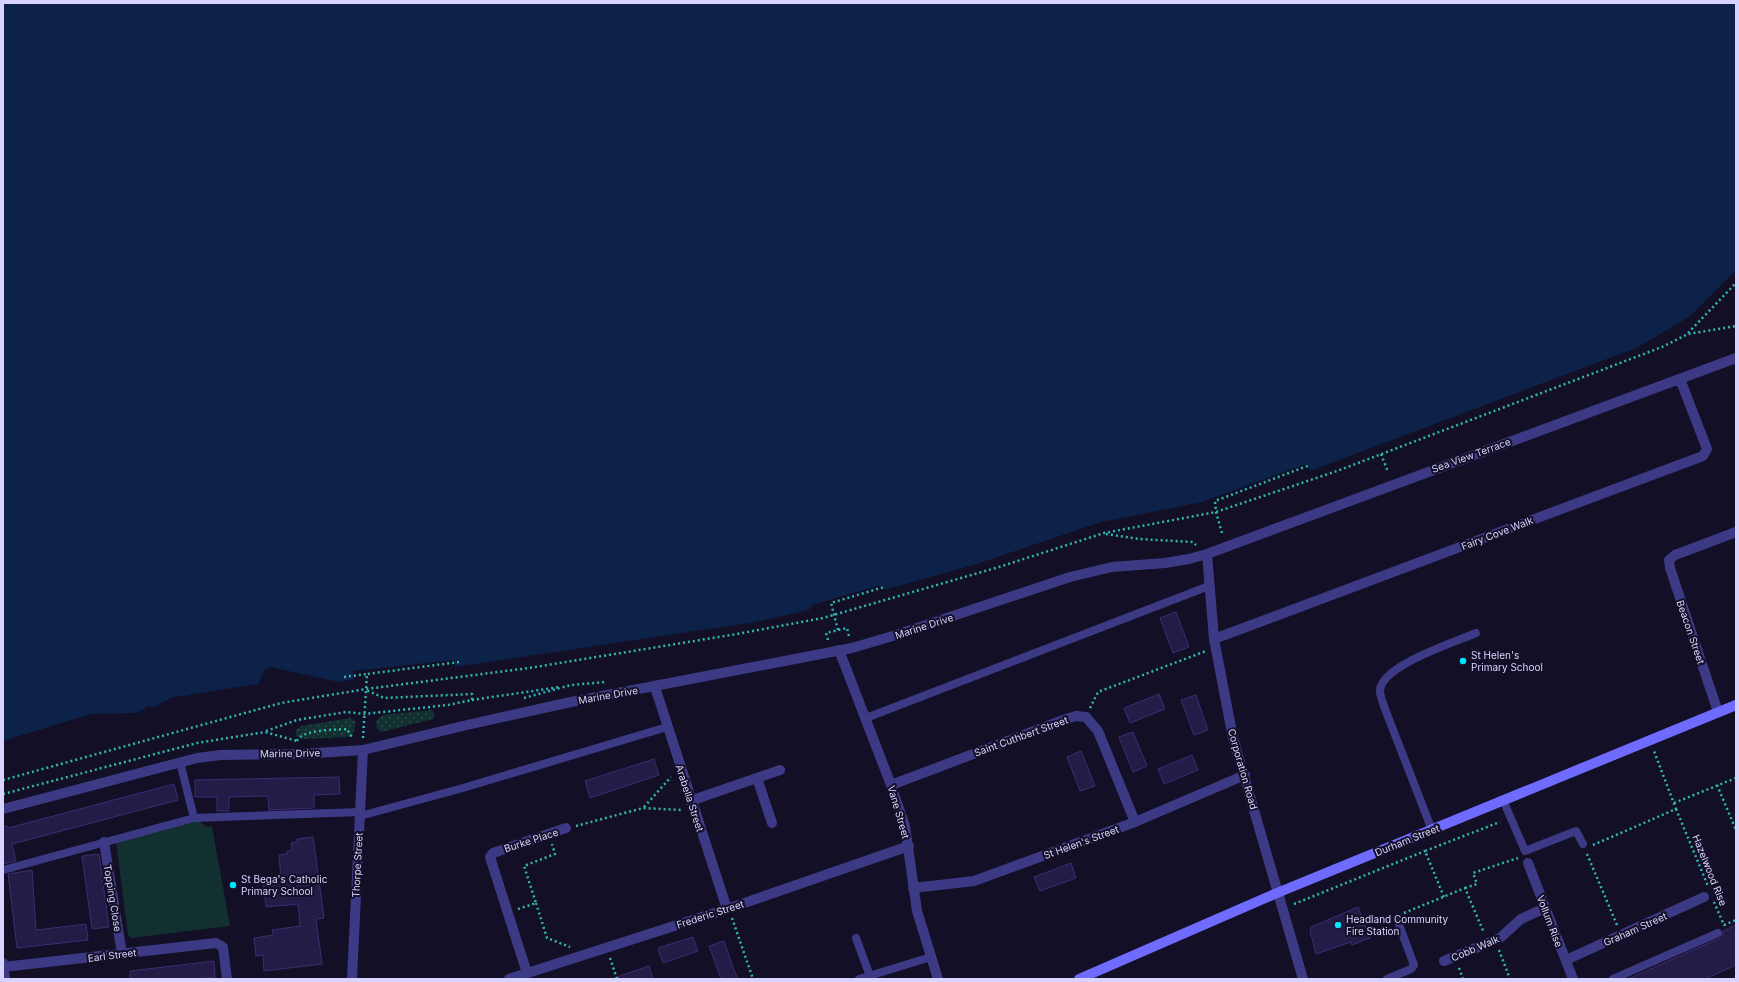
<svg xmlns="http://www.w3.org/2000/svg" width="1739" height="982" font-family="Inter,sans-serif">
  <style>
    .grass { fill: url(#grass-dots) }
    .pitch { fill: #12302f }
    .water { fill: #0c2248 }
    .building { fill: #241b47; stroke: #3b2d73 }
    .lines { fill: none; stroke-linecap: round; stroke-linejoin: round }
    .path { stroke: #2fb8b0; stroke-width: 2.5; stroke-dasharray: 2 3; stroke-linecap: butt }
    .lane { stroke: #3d3a85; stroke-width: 8 }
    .street { stroke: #3d3a85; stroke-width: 10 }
    .secondary { stroke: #6f6bff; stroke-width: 10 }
    .poi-dot { fill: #00e5ff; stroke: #130f26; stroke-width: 1.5 }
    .labels { text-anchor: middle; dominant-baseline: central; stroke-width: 4; stroke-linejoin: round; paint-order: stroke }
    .street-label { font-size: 10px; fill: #d9d4ff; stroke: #130f26 }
    .poi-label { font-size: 10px; fill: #d9d4ff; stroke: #130f26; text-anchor: start }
  </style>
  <defs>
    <pattern id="grass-dots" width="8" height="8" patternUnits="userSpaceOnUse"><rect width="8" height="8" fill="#12302f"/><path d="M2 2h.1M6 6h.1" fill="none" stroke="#344d4e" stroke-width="1.8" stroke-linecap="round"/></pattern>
  </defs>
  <rect width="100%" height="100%" fill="#130f26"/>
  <path class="grass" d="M432 710 435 716 433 719 381 732 377 728 376 721 382 715Z
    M350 718 356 722 353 734 349 737 301 739 296 736V730L301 726Z"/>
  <path class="pitch" d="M199 820 206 827 212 826 230 926 131 938 128 935 116 841Z"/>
  <path class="water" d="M3 3H1736V270L1689 317 1636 348 1310 471 1306 464 1202 502 1101 522 974 565 883 590 881 585 812 605 809 610 755 622 455 667 454 660 353 671 354 679 339 682 270 667 265 670 258 684 170 698 155 707 148 706 137 713 91 714 3 741Z"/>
  <path class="building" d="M1176 612 1189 647 1173 653 1160 618Z
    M1159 694 1165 709 1130 723 1124 708Z
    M1196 695 1208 730 1194 735 1181 700Z
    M1133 732 1147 766 1133 772 1119 737Z
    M1081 751 1095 786 1080 791 1067 757Z
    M1192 755 1198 770 1164 784 1158 769Z
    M654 759 659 775 590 798 585 781Z
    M339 777 340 794 314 795V808L269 810 268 796 229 797V811H217V797H195V780Z
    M174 784 178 800 12 844 16 861 3 864V826H7L8 828Z
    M313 837 324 918 316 919 322 964 264 971 263 955 256 956 254 938 273 935 272 930 300 926 298 904 266 907 263 881 281 878 279 855 287 854V851H292L291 843 297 842V839Z
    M99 854 109 927 92 929 82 856Z
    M1071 863 1076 878 1040 891 1034 877Z
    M32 870 36 930 86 924 88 940 17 948 8 874Z
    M1358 907 1370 938 1352 945 1351 942 1316 954 1310 931 1311 927Z
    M1736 925V965L1705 979H1628L1720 938 1723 935V931Z
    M693 937 698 951 663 963 658 948Z
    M724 941 734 970 738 979H721L709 946Z
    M214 961 215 977 195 979H130V971Z
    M649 966 653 979H618L617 977Z"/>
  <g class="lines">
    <path class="path" d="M1688 333 1736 283
      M1381 454 1388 472
      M1222 533 1216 512 1215 501 1310 465
      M1106 534 1139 539 1193 542 1196 545
      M838 630 831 603 884 587
      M828 640 826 633 847 628 849 636
      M344 677 367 674
      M524 698 571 685 605 682
      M472 700 560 687
      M1090 708 1098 692 1206 651
      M266 731 297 720 346 712 364 714 448 705 472 700V694L384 698 366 690
      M363 738 367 674 459 662
      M297 741C302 729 335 730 347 729L353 739
      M3 780 281 703 366 689 529 668 737 634 823 618 999 567 1104 533 1216 512 1337 471 1662 347 1688 334 1736 326
      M1717 785 1736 830
      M3 794 197 743 265 732 297 741
      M1674 803 1736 778
      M644 807 671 777
      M1676 809 1708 886
      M576 826 643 808 682 810
      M1593 845 1676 809 1654 751
      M1587 854 1617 925
      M1465 888 1477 884 1473 873 1518 858
      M1444 897 1425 851 1500 822
      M1714 902 1724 925 1736 920
      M536 903 547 938 570 947
      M1294 904 1425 851
      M518 909 536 903 524 866 555 854 552 844
      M1404 913 1465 888 1484 933
      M732 918 753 979
      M1499 950 1510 979
      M610 958 617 979
      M1459 968 1463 979"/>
    <path class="lane" d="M866 718 1209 586
      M180 762 194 818
      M1503 800 1525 851 1576 831 1583 844
      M360 816 463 788 667 727
      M1432 830 1385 709C1383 703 1380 696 1380 691 1380 666 1455 642 1476 633
      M3 870 194 818 360 812
      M856 938 870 976
      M859 979 931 957
      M1387 979 1411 969 1414 965 1398 922
      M1613 979 1718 933"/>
    <path class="street" d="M1207 554 1214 639 1233 738 1303 979
      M1214 639 1703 456 1707 449 1680 379
      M839 650 891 785 905 826 917 911 938 979
      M655 687 727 909
      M1718 712 1670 568 1669 560 1675 555 1736 532
      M757 778 772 823
      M891 785 1066 719 1076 716 1086 717 1098 731 1135 822
      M690 801 780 770
      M3 809 197 758 221 755 302 754 363 750 467 725 571 702 852 648 896 635 1070 577 1112 567 1165 563 1189 559 1207 554 1736 358
      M104 842 122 954
      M1528 863 1573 979
      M913 888 974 881 1135 822 1245 775
      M1566 960 1704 897
      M1444 961 1500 938 1521 919 1545 908
      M3 963 5 979
      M3 967 216 943 223 947 227 979
      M527 973 490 857 493 853 566 828
      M352 979 363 750
      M509 979 727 909 909 846"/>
    <path class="secondary" d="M1079 979 1277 893 1736 705"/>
  </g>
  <g class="poi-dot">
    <circle cx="1463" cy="661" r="4"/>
    <circle cx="233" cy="885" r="4"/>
    <circle cx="1338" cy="925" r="4"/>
  </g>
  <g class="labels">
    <g class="street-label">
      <text transform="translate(1471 455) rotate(-20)">Sea View Terrace</text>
      <text transform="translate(1497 533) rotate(-21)">Fairy Cove Walk</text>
      <text transform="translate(924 626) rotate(-18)">Marine Drive</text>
      <text transform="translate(1691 632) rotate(71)">Beacon Street</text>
      <text transform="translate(608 695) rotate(-10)">Marine Drive</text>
      <text transform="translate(1021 736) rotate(-20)">Saint Cuthbert Street</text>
      <text transform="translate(290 753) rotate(-1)">Marine Drive</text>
      <text transform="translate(1243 769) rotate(74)">Corporation Road</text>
      <text transform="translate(690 798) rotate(72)">Arabella Street</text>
      <text transform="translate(899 812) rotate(74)">Vane Street</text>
      <text transform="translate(531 840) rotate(-18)">Burke Place</text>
      <text transform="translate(1407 840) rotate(-22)">Durham Street</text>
      <text transform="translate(1081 842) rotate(-20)">St Helen's Street</text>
      <text transform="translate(357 865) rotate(-87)">Thorpe Street</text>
      <text transform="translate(1710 870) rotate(68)">Hazelwood Rise</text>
      <text transform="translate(113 898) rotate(81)">Topping Close</text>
      <text transform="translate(710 914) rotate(-18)">Frederic Street</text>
      <text transform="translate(1550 921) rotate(69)">Vollum Rise</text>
      <text transform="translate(1635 929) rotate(-24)">Graham Street</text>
      <text transform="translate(1475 948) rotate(-23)">Cobb Walk</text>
      <text transform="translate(112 955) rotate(-7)">Earl Street</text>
    </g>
    <g class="poi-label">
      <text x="1471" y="655">St Helen's<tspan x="1471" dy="12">Primary School</tspan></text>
      <text x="241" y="879">St Bega's Catholic<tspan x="241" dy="12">Primary School</tspan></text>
      <text x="1346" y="919">Headland Community<tspan x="1346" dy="12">Fire Station</tspan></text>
    </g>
  </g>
  <rect width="1739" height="982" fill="none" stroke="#d9d4ff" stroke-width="8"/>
</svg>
